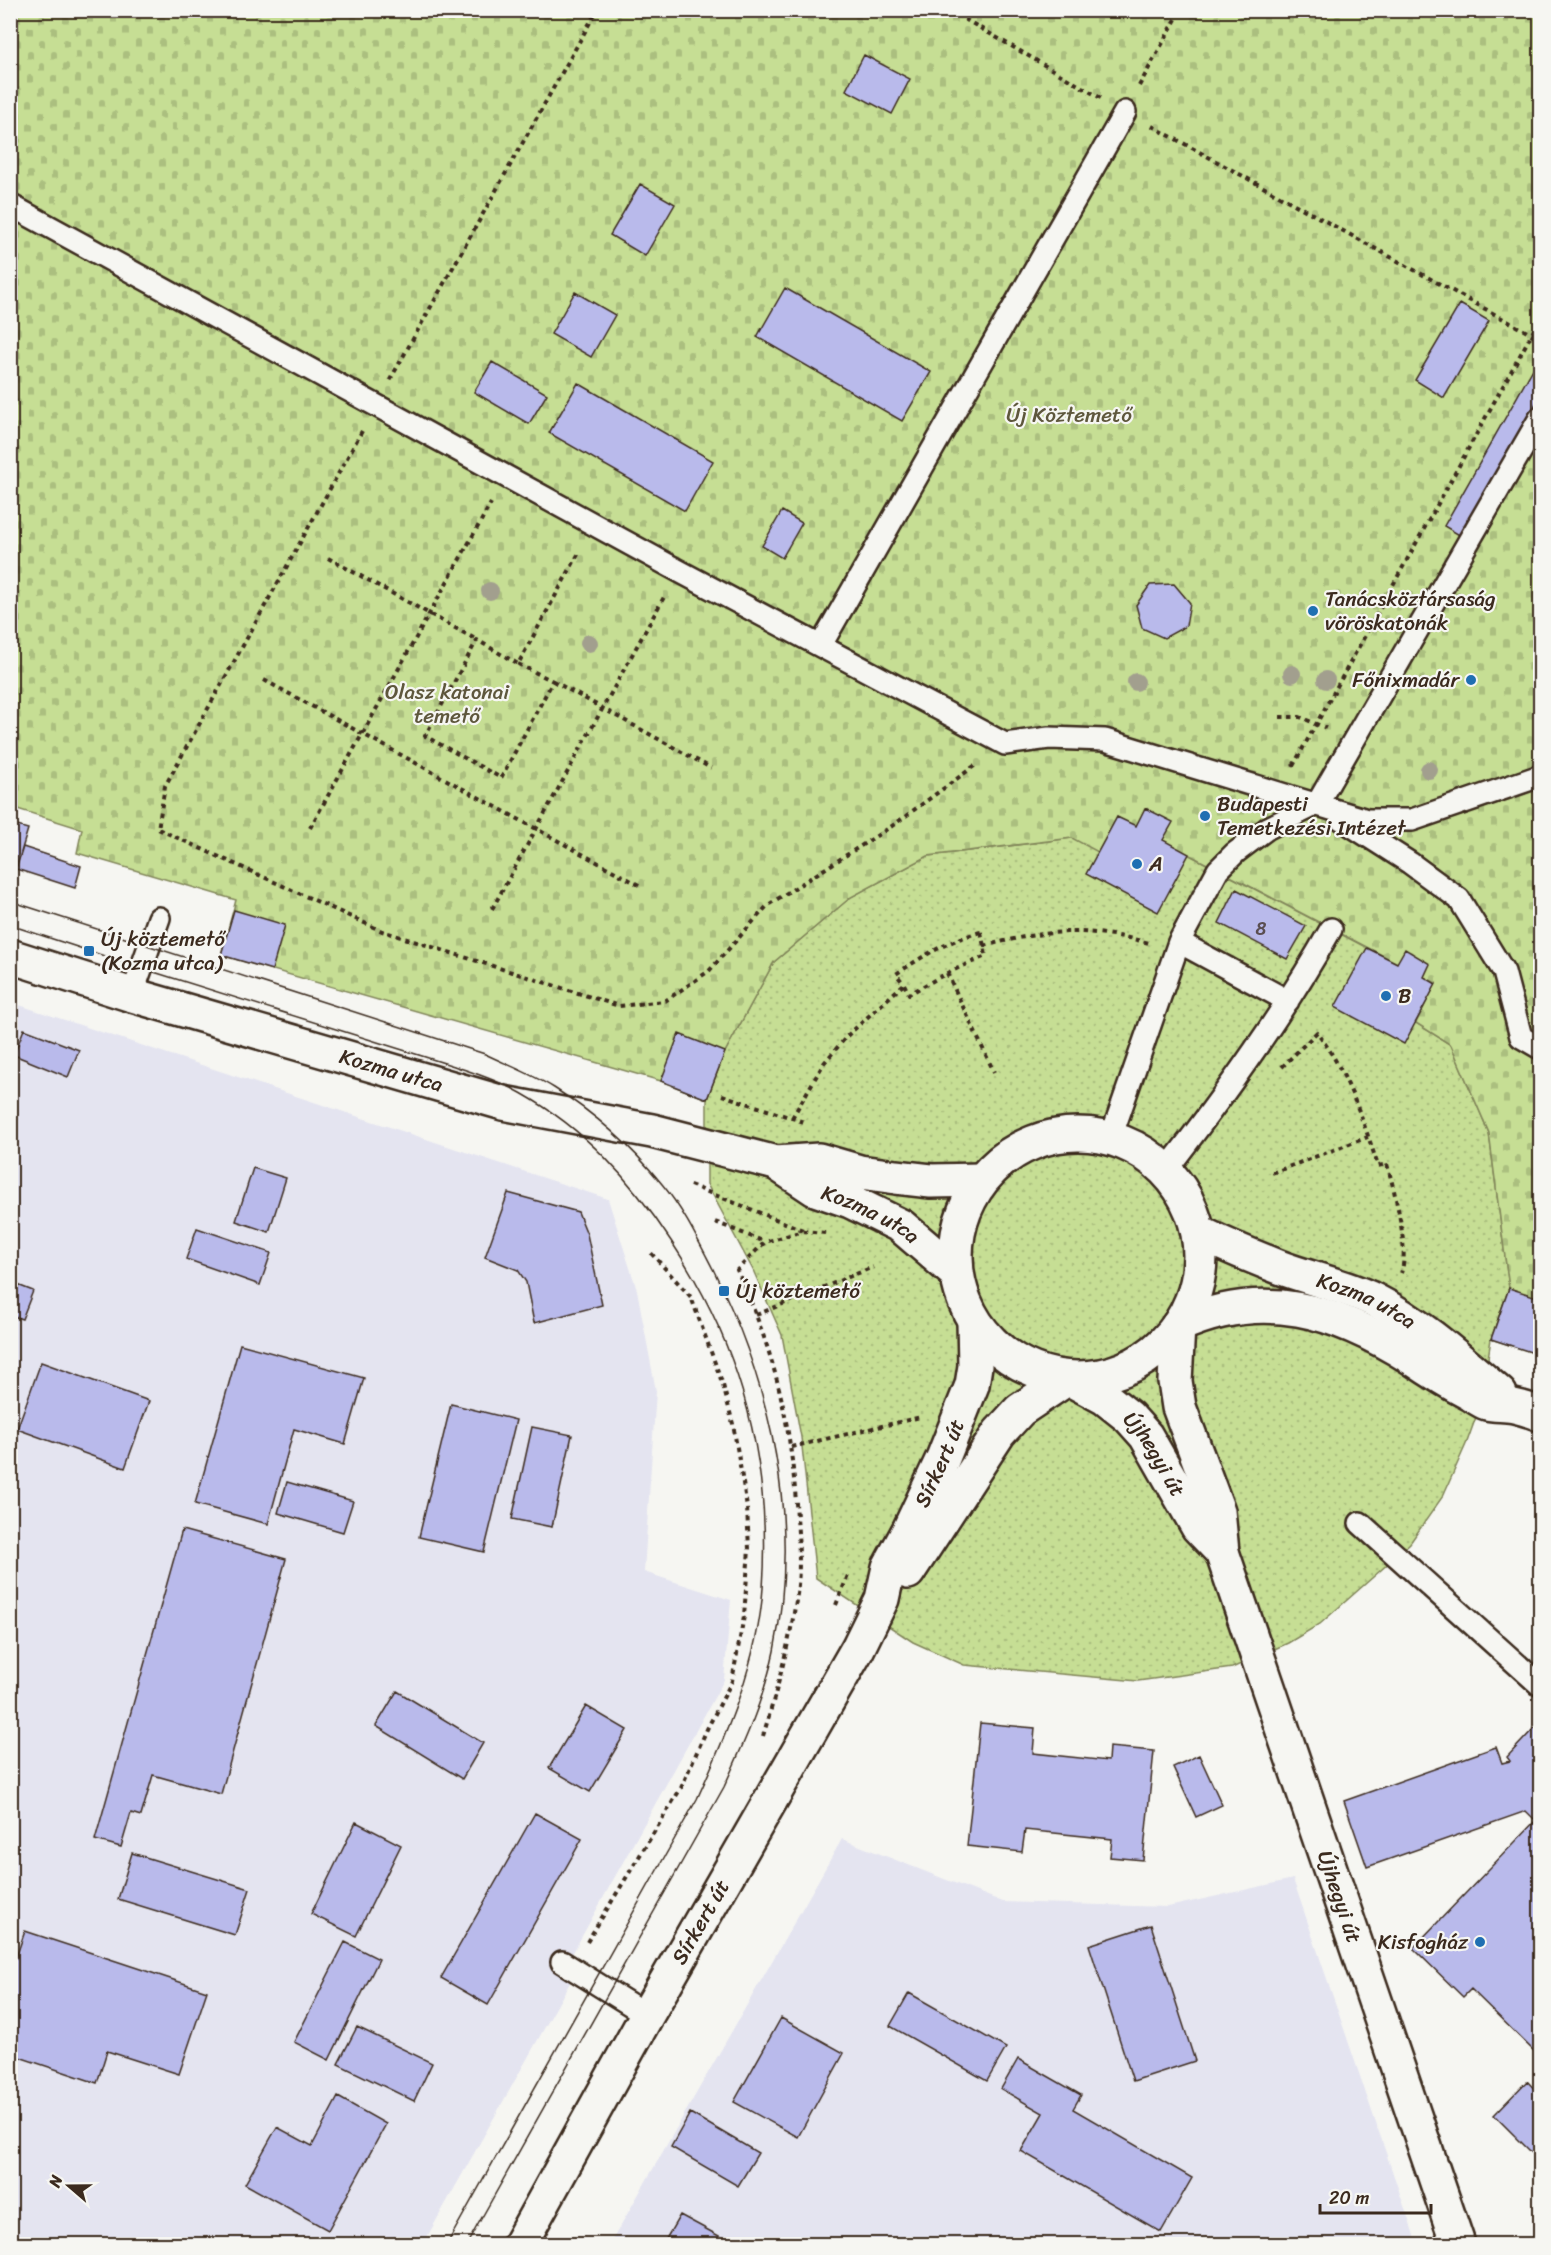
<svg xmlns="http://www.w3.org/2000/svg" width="1551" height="2255" font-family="Sriracha,sans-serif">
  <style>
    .built { fill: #e4e4f0 }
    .green { fill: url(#green-dots); stroke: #808459; stroke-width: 1.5 }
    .cemetery { fill: url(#cemetery-stones); stroke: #808459; stroke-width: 1.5 }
    .building { fill: #b9baeb; stroke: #3b2a1e; stroke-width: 1.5 }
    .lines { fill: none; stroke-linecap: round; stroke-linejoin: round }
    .service-casing { stroke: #3b2a1e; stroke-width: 26 }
    .tertiary-casing { stroke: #3b2a1e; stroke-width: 38 }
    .path { stroke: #3b2a1e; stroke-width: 4; stroke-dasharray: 4.5 4.5; stroke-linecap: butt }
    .service { stroke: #f6f6f2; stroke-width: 21 }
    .tertiary { stroke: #f6f6f2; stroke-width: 33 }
    .tram { stroke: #3b2a1e; stroke-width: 1.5 }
    .tree { fill: #a29f8e }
    .poi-dot { fill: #1f6fb2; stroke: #f6f6f2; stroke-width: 2 }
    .labels { text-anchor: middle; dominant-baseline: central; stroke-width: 4.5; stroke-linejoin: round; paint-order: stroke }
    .number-label { font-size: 18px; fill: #5a4e51 }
    .park-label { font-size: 21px; fill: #5e573c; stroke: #f6f6f2 }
    .poi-label { font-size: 21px; fill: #3b2a1e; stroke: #f6f6f2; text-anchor: start }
    .street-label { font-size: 21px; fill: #3b2a1e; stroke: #f6f6f2 }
  </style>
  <defs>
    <pattern id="green-dots" width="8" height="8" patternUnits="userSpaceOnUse" patternTransform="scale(1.5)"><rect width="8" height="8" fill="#c6de94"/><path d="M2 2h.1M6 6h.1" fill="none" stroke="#abbf7f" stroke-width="1.8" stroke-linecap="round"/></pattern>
    <pattern id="cemetery-stones" width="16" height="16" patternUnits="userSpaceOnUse" patternTransform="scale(1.5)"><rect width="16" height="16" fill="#c6de94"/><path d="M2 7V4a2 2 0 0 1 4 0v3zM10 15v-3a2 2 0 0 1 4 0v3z" fill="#abbf7f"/></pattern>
  </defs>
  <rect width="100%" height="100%" fill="#f6f6f2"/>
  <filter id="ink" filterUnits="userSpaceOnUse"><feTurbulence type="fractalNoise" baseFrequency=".0167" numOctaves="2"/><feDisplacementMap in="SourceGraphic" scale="12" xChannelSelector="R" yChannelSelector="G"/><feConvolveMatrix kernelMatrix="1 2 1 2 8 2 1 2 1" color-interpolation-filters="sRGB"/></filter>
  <g filter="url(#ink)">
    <path class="built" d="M10 1002 608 1199 637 1290 656 1391 644 1572 731 1600 724 1680 561 1974 572 1979 423 2244H11Z
      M842 1839 1003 1902 1168 1907 1293 1879 1417 2244H610Z"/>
    <path class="green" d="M1117 817 1436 984 1416 1023 1451 1045 1489 1133 1509 1288 1491 1339 1481 1403 1467 1442 1443 1496 1410 1543 1381 1570 1320 1624 1288 1643 1232 1668 1138 1681 964 1665 913 1642 816 1578 801 1437 782 1335 753 1270 707 1184V1099L725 1052 774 962 851 897 928 856 1072 838Z"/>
    <path class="cemetery" d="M10 11H1540V1355L1491 1339 1509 1288 1489 1133 1451 1045 1416 1023 1436 983 1117 817 1098 852 1072 838 928 856 851 897 774 962 725 1052 707 1099 661 1081 221 955 236 900 77 853 82 829 11 807Z"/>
    <path class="building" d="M864 55 910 79 892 114 846 90Z
      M640 184 675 204 645 256 610 235Z
      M785 288 931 372 902 421 757 337Z
      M575 292 615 315 591 357 551 334Z
      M1460 304 1489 321 1444 398 1415 380Z
      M1538 360 1540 361V396L1461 536 1444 526Z
      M492 362 547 394 529 424 474 392Z
      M578 383 713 461 685 511 549 433Z
      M782 511 802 523 782 558 762 546Z
      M1174 584 1190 603 1186 626 1164 638 1142 628 1136 605 1150 585Z
      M1145 808 1173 822 1163 840 1189 854 1158 912 1086 874 1117 817 1136 826Z
      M10 824 28 829 16 869 10 867Z
      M23 847 81 866 75 888 16 869Z
      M1236 889 1306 926 1287 959 1219 923Z
      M234 910 285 925 272 970 221 955Z
      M1367 948 1397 963 1405 949 1430 964 1424 977 1436 984 1404 1044 1335 1007Z
      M24 1029 79 1050 68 1077 14 1055Z
      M679 1034 725 1052 707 1099 661 1081Z
      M253 1168 286 1178 269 1232 236 1221Z
      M508 1193 578 1212 587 1234 602 1305 534 1323 526 1282 518 1270 485 1257Z
      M197 1228 271 1253 260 1285 186 1259Z
      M10 1282 33 1291 22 1319 10 1315Z
      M1509 1288 1540 1298V1355L1491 1339Z
      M240 1344 364 1378 345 1444 294 1429 268 1524 195 1504Z
      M41 1362 149 1401 125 1468 17 1429Z
      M451 1404 516 1420 484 1552 419 1537Z
      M532 1427 572 1435 552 1527 512 1519Z
      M287 1482 353 1501 343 1532 278 1513Z
      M182 1530 286 1559 221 1794 153 1775 141 1816 131 1813 121 1847 95 1840Z
      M397 1691 483 1743 462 1779 376 1726Z
      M586 1706 627 1730 590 1792 549 1768Z
      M1540 1722V1816L1536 1821 1526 1811 1367 1867 1344 1801 1496 1747 1502 1763 1510 1761 1507 1757Z
      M980 1723 1035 1728 1033 1753 1108 1761 1109 1747 1154 1751 1143 1860 1110 1857 1112 1839 1025 1830 1022 1852 967 1846Z
      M1199 1755 1222 1805 1196 1817 1173 1767Z
      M535 1813 582 1839 488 2005 441 1978Z
      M1540 1816V1921L1533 1928 1540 1935V2057L1471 1989 1463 1997 1413 1948Z
      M356 1822 401 1845 356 1936 311 1914Z
      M132 1853 250 1889 235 1935 118 1899Z
      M1151 1925 1195 2061 1133 2081 1089 1945Z
      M25 1931 207 1991 179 2074 107 2051 97 2083 10 2054V1975Z
      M345 1942 379 1959 329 2060 294 2042Z
      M909 1993 1006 2048 987 2081 890 2026Z
      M781 2018 844 2053 798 2137 734 2102Z
      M357 2027 432 2063 414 2101 338 2064Z
      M1018 2059 1081 2095 1073 2109 1192 2178 1161 2232 1021 2151 1043 2113 1001 2089Z
      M1527 2081 1540 2095V2161L1494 2115Z
      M338 2097 386 2124 328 2230 245 2184 277 2127 312 2146Z
      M690 2113 758 2153 738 2186 671 2147Z
      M680 2215 732 2243 731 2244H663Z"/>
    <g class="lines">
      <g class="service-casing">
        <path id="service" d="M10 205 679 571 1005 744 1049 738 1105 740 1367 820H1412L1540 776
          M821 645 1125 112
          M1341 819 1410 863 1459 899 1504 972 1521 1037 1540 1048
          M1179 942 1288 1001
          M132 995 159 918
          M1111 1137 1179 942 1218 870 1235 853 1268 828 1317 804 1540 418
          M1167 1169C1227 1092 1283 1014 1331 929
          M1360 1523 1540 1685
          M562 1962 647 2015"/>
      </g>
      <g class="tertiary-casing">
        <g id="tertiary">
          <path id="s1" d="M10 956 132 995 503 1103 652 1131 776 1163 815 1189 850 1201 901 1226 957 1274"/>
          <circle cx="1078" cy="1256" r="122"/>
          <path d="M776 1163 819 1160 860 1172 896 1177 931 1181 981 1180"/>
          <path id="s2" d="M1198 1232C1224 1245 1251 1256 1279 1267 1310 1279 1343 1285 1374 1300 1421 1324 1460 1360 1500 1394"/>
          <path id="s3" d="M1178 1326 1175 1381 1179 1407 1218 1511 1222 1552 1458 2244"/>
          <path d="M1178 1326C1264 1287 1336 1310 1412 1358 1431 1371 1450 1383 1471 1394 1476 1397 1481 1401 1487 1403 1495 1405 1505 1404 1514 1406 1523 1408 1532 1411 1540 1414"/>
          <path id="s4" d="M1068 1378 1105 1398 1129 1417 1146 1436 1198 1527 1222 1552"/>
          <path d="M908 1572 999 1433 1020 1410 1068 1378"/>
          <path id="s5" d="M520 2244 647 2015 858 1648 882 1599 889 1567 909 1530 943 1458 972 1385 975 1366 974 1322"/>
        </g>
      </g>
      <path class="path" d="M949 10 1101 98
        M10 12 11 10
        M1139 86 1181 10
        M1152 126 1540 339
        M390 380 597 10
        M362 431 165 786 158 829 382 931 619 1006 665 1001 709 971 768 905 892 826 977 764
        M328 558 477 640
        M518 664 553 681 501 778 425 736 477 640 518 664 580 551
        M264 680 639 885
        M553 681 711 768
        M1280 717H1300L1326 728
        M1293 766 1540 319
        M310 828 491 503
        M492 909 664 597
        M981 932 986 956 947 973 909 994 904 984 896 974C923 956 949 940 981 932Z
        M984 946C1046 930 1086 926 1149 943
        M947 973 994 1072
        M1282 1067 1317 1032C1347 1072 1363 1120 1378 1166L1387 1164C1394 1189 1410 1250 1401 1273
        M722 1095 807 1123
        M792 1118 824 1063 848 1035 904 984
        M1272 1173 1368 1137
        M690 1185 803 1230
        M715 1222 765 1242
        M756 1315 873 1267
        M791 1447 921 1417
        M836 1605 849 1573
        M763 1736C777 1690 790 1642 797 1594 801 1564 798 1533 796 1503 790 1416 773 1349 737 1270L765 1242 803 1231 825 1233
        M587 1942 681 1788 707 1729 732 1681 744 1616 749 1549 747 1507 733 1424 723 1385 691 1297 651 1253"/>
      <use href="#service" class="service"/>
      <use href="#tertiary" class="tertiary"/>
      <path class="tram" d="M10 901 485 1054C508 1065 532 1074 554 1088 594 1113 632 1147 662 1184 683 1209 698 1240 713 1269 772 1387 801 1521 774 1651 764 1699 744 1743 724 1787L467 2244
        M10 925 141 968 454 1066C477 1074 500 1081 521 1093 585 1129 631 1180 671 1241 741 1346 772 1462 763 1588 758 1662 727 1733 697 1799L447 2244"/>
    </g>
    <g class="tree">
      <circle cx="490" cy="591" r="9"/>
      <circle cx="589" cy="643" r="9"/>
      <circle cx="1292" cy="674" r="9"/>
      <circle cx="1326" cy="680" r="9"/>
      <circle cx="1136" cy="682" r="9"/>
      <circle cx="1429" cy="770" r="9"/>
    </g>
  </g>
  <g class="poi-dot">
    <circle cx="1313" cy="611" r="6"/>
    <circle cx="1471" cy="680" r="6"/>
    <circle cx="1205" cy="816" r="6"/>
    <circle cx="1137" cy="864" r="6"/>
    <rect x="83" y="945" width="12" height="12" rx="3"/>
    <circle cx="1386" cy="996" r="6"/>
    <rect x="718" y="1285" width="12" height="12" rx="3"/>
    <circle cx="1480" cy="1942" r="6"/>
  </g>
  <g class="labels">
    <g class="number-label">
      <text x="1261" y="929">8</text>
    </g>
    <g class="park-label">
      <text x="1069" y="415">Új Köztemető</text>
      <text x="447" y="692">Olasz katonai<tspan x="447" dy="24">temető</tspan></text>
    </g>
    <g class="poi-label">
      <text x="1325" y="599">Tanácsköztársaság<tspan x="1325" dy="24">vöröskatonák</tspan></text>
      <text x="1459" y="680" text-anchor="end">Főnixmadár</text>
      <text x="1217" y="804">Budapesti<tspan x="1217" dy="24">Temetkezési Intézet</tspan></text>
      <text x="1149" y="864">A</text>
      <text x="101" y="939">Új köztemető<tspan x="101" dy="24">(Kozma utca)</tspan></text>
      <text x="1398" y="996">B</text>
      <text x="736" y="1291">Új köztemető</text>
      <text x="1468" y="1942" text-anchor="end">Kisfogház</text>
    </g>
    <g class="street-label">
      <text stroke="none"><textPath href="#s1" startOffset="398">Kozma utca</textPath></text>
      <text stroke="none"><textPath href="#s1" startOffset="902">Kozma utca</textPath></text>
      <text stroke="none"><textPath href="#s2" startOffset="182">Kozma utca</textPath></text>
      <text stroke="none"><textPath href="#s4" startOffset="118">Újhegyi út</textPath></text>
      <text stroke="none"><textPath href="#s5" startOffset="888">Sírkert út</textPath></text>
      <text stroke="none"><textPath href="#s3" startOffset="598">Újhegyi út</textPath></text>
      <text stroke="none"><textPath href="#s5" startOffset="369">Sírkert út</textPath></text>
    </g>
  </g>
  <rect width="1551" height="2255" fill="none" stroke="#f6f6f2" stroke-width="36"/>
  <rect x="18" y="18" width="1515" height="2219" fill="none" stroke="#3b2a1e" stroke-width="2" filter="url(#ink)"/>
  <g transform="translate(69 2186) rotate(290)" stroke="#f6f6f2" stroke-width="4.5" paint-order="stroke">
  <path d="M0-4.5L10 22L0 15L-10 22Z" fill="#3b2a1e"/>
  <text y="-9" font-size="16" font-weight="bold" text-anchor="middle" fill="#3b2a1e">N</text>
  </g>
  <path d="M1320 2204v9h111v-9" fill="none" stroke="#3b2a1e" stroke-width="3"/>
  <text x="1329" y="2204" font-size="18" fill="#3b2a1e" stroke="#f6f6f2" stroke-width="4.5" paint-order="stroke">20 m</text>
</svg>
